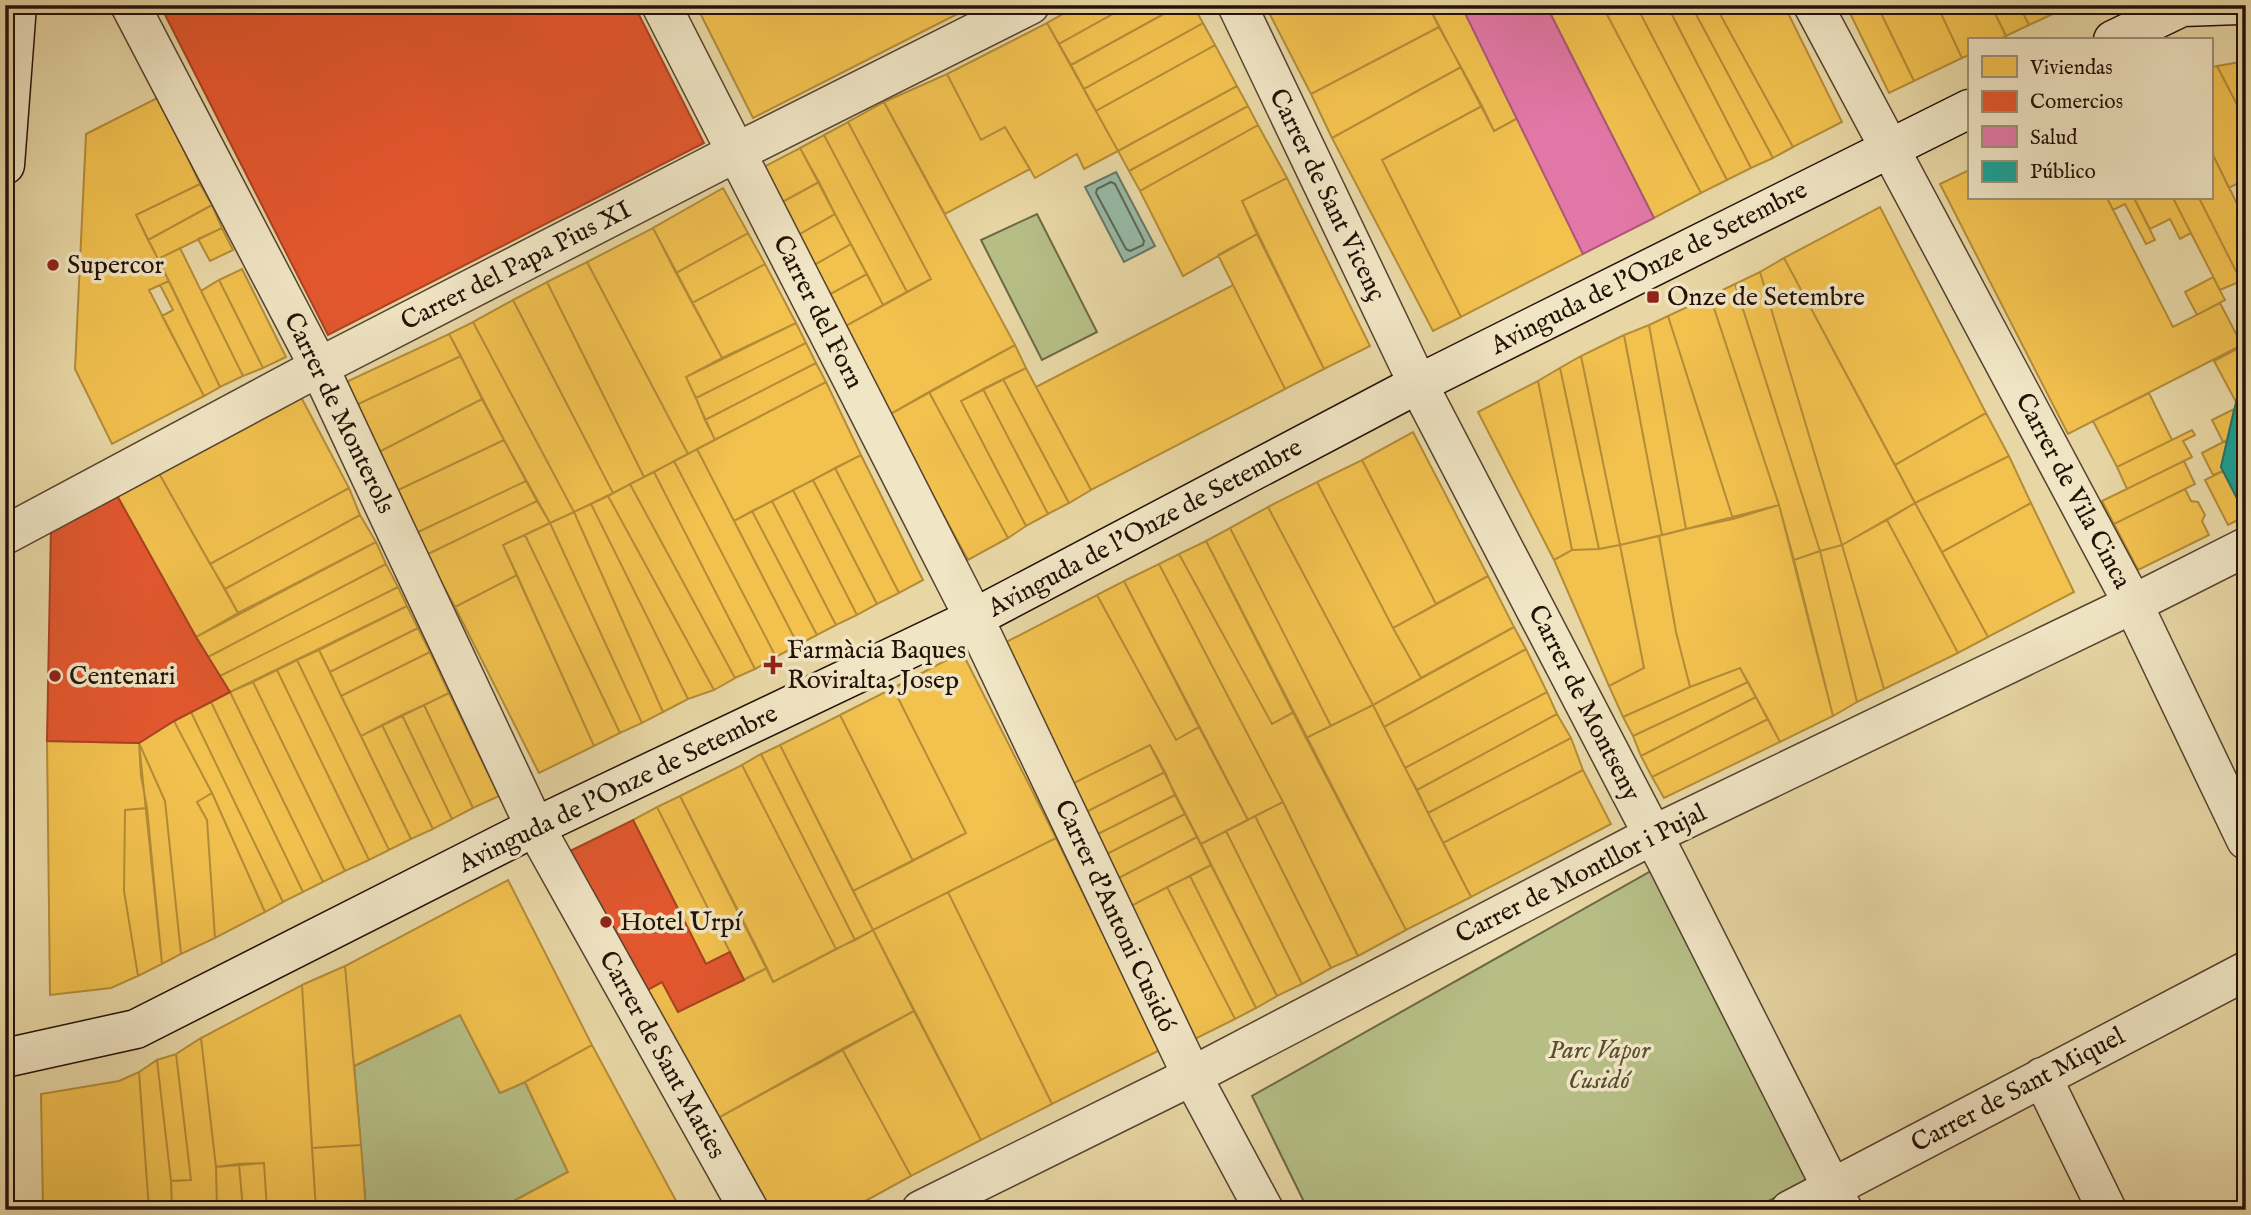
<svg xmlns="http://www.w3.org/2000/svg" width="2251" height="1215" font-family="'IM FELL English',serif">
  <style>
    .green { fill: #b6be86; stroke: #6d6846; stroke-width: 2 }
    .water { fill: #97baa7; stroke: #697667; stroke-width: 2 }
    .homes { fill: #f2c14e; stroke: #b48c38; stroke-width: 2 }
    .shops { fill: #e4572e; stroke: #aa4222; stroke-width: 2 }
    .health { fill: #e377a8; stroke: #aa5877; stroke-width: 2 }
    .public { fill: #17a398; stroke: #1b776c; stroke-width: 2 }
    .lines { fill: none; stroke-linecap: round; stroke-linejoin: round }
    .shore { stroke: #5e6656; stroke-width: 2 }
    .street-casing { stroke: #55422e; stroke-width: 41 }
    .secondary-casing { stroke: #241106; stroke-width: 41 }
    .street { stroke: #f0e5c4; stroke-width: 38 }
    .secondary { stroke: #f0e5c4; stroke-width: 38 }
    .poi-dot { fill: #8f2418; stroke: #f0e5c4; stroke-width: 2.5 }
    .labels { text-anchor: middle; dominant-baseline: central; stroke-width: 7; stroke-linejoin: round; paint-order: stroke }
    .street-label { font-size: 26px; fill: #241106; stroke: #f0e5c4 }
    .poi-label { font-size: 26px; fill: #241106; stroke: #f0e5c4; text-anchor: start }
    .park-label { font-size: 26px; font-style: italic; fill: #574e33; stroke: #f0e5c4 }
  </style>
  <rect width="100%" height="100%" fill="#e8d7a5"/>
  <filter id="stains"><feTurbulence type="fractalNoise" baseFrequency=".00286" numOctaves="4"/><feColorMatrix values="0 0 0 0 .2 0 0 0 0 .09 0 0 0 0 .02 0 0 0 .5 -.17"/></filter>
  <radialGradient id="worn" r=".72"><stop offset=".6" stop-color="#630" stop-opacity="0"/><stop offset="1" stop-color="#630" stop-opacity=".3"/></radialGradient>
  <path class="green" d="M1037 214 1097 332 1042 360 981 240Z
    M1667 862 1809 1181 1750 1210H1308L1252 1096Z
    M460 1015 500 1093 525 1082 568 1172 497 1210H366L354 1066Z"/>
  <path class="water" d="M1116 172 1155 246 1124 262 1085 187Z"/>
  <path class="homes" d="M696 5H975L753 118Z
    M1079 5H1129L1059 44 1047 23Z
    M1129 5H1180L1071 65 1059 44Z
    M1180 5H1193L1203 23 1084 89 1071 65Z
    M1265 5H1428L1439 27 1311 94Z
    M1428 5H1461L1518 118 1494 131Z
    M1546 5H1602L1701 193 1654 218Z
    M1602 5H1636L1727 180 1701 193Z
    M1636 5H1667L1751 168 1727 180Z
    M1667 5H1691L1773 158 1751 168Z
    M1691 5H1715L1793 147 1773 158Z
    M1715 5H1784L1842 122 1793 147Z
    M1846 5H1877L1914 81 1889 93Z
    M1877 5H1937L1962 58 1914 81Z
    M1937 5H1991L2006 36 1998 40H1969V55L1962 58Z
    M1991 5H2019L2029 25 2006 36Z
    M2019 5H2051L2055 13 2029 25Z
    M2051 5H2070L2055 13Z
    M1047 23 1118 151 1084 169 1077 154 1035 178 1005 127 981 140 947 74Z
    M1203 23 1215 45 1096 111 1084 89Z
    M1439 27 1461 67 1332 138 1311 94Z
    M1215 45 1237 86 1118 151 1096 111Z
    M2246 61V122L2217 66Z
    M2217 66 2246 122V179L2229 188 2211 151V67Z
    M1461 67 1482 106 1382 160 1461 317 1433 331 1332 138Z
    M947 74 981 140 1005 127 1030 169 945 214 884 102Z
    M1237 86 1248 106 1129 171 1118 151Z
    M159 97 200 184 136 215 169 281 149 290 204 396 112 444 75 369 86 134Z
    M884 102 1015 345 889 415 842 328 931 279 848 122Z
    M1248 106 1258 125 1140 191 1129 171Z
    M1482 106 1494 131 1518 118 1583 254 1461 317 1382 160Z
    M848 122 931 279 907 292 824 135Z
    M1258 125 1287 178 1242 201 1257 234 1183 276 1140 191Z
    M824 135 907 292 883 305 800 148Z
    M800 148 819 182 775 206 756 171Z
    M2211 151 2246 222V291L2199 198H2211Z
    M1969 170V198H2107L2173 327 2220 303 2242 345 2068 434 1940 184Z
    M1287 178 1370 346 1324 369 1242 201Z
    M819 182 835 214 793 238 775 206Z
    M200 184 212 205 148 240 136 215Z
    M723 188 748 233 676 273 653 228Z
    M2107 198H2134L2155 240 2146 244 2125 204 2113 210Z
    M2134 198H2173L2191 233 2180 239 2170 219 2150 229Z
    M2173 198H2199L2241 281 2220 290Z
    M212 205 222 228 158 259 148 240Z
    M1880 207 1986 413 1895 465 1784 258Z
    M835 214 851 244 809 268 793 238Z
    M222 228 233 250 210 261 198 239Z
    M653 228 722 358 686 377 715 440 688 454 587 262Z
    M748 233 765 264 692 303 676 273Z
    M1257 234 1324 369 1285 389 1218 255Z
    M851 244 867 274 825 297 809 268Z
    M180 248 243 376 220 387 158 259Z
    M1784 258 1915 503 1842 545 1760 272Z
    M587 262 688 454 644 477 547 282Z
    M765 264 796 323 722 358 692 303Z
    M242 269 286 357 263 368 219 280Z
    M1760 272 1842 545 1820 551 1735 284Z
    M867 274 883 305 842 328 825 297Z
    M2213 277 2225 300 2197 315 2185 292Z
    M219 280 263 368 243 376 201 291Z
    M169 281 220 387 204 396 162 316 173 310 160 285Z
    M547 282 644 477 613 493 513 300Z
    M1735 284 1820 551 1794 560 1779 505 1710 296Z
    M1233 285 1285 389 1091 490 1036 387Z
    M1710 296 1779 505 1733 519 1668 316Z
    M513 300 613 493 574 512 473 322Z
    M1668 316 1733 519 1686 529 1649 325Z
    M473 322 574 512 550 523 504 440 449 334Z
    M796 323 806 343 696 398 686 377Z
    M1649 325 1686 529 1662 535 1624 335Z
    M449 334 461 356 354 406 344 383Z
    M1624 335 1662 535 1620 545 1581 356Z
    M806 343 816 363 705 420 696 398Z
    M2246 344V359L2236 402 2214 361Z
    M1015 345 1026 368 961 401 1026 526 1008 538 929 392Z
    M461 356 482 399 377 453 354 406Z
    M1581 356 1620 545 1599 549 1560 368Z
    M816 363 826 382 715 440 705 420Z
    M1026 368 1091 490 1069 503 1003 379Z
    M1560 368 1599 549 1572 550 1538 381Z
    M1003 379 1069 503 1048 514 983 389Z
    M1538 381 1572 550 1554 560 1478 412Z
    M826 382 861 455 734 521 697 449Z
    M983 389 1048 514 1026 526 961 401Z
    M929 392 1008 538 968 560 889 415Z
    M2149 393 2172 440 2117 467 2093 421Z
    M301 397 349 488 210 564 156 468Z
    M482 399 504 440 396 491 377 453Z
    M2234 409 2227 440 2223 442 2212 420Z
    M1986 413 2009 456 1915 503 1895 465Z
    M2192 430 2195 435 2183 441 2192 457 2127 489 2117 467Z
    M1413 432 1488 576 1436 604 1362 460Z
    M504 440 526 481 416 533 396 491Z
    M2227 440 2221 467 2223 471 2213 475 2202 453Z
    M697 449 798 645 776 657 674 461Z
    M861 455 923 580 899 593 835 468Z
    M2009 456 2031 503 1942 552 1915 503Z
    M1362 460 1436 604 1393 628 1317 482Z
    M674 461 776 657 755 669 654 472Z
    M2184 461 2195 484 2114 524 2102 501Z
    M156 468 238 613 196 637 115 492Z
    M835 468 899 593 877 604 813 480Z
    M2223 471 2246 516 2228 525 2205 480Z
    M654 472 755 669 735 678 630 484Z
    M813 480 877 604 857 615 793 490Z
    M526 481 537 501 426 555 416 533Z
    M1317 482 1393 628 1421 678 1373 705 1268 507Z
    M630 484 735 678 714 690 608 496Z
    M349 488 360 515 225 589 210 564Z
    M2185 489 2191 501 2198 502 2205 515 2202 521 2209 535 2138 570 2114 524Z
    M793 490 857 615 836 625 772 501Z
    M608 496 714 690 688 699 591 504Z
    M537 501 550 523 503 545 517 575 455 607 426 555Z
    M772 501 836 625 817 635 752 511Z
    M1915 503 1988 637 1958 653 1887 520Z
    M2031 503 2074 592 1988 637 1942 552Z
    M591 504 688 699 663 712 574 512Z
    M1779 505 1833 716 1780 742 1740 668 1690 687 1676 632 1659 536Z
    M1268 507 1373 705 1331 726 1230 528Z
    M752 511 817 635 798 645 734 521Z
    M574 512 663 712 642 723 550 523Z
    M360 515 376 542 238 613 225 589Z
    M1887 520 1958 653 1884 689 1842 545Z
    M550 523 642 723 620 733 525 535Z
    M1230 528 1331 726 1306 738 1206 541Z
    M525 535 620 733 594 746 503 545Z
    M1659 536 1676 632 1690 687 1623 717 1609 686 1644 668 1620 545Z
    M1206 541 1294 712 1272 724 1179 554Z
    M376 542 386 564 208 657 196 637Z
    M1620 545 1644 668 1609 686 1554 560 1572 550 1599 549Z
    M1842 545 1884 689 1857 702 1820 551Z
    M1820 551 1857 702 1833 716 1794 560Z
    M1179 554 1272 724 1294 712 1406 930 1358 956 1283 802 1159 564Z
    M386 564 398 587 220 676 208 657Z
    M1159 564 1283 802 1248 820 1124 581Z
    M517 575 594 746 539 773 455 607Z
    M1488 576 1514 627 1421 678 1393 628Z
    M1124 581 1199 727 1176 740 1097 595Z
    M398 587 407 606 230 692 220 676Z
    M1097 595 1176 740 1199 727 1248 820 1201 844 1150 745 1068 786 991 650Z
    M407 606 418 628 330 672 319 650Z
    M1514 627 1526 649 1384 727 1373 705Z
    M418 628 430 652 341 696 330 672Z
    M1526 649 1547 692 1405 768 1384 727Z
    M319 650 411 839 389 850 297 660Z
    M430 652 449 693 361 736 341 696Z
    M962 652 1056 838 873 930 853 891 966 833 893 688Z
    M297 660 389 850 369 860 277 670Z
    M1740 668 1748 682 1633 736 1623 717 1690 687Z
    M277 670 369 860 345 871 253 682Z
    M253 682 345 871 323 882 230 692Z
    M1748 682 1756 697 1641 756 1633 736Z
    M893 688 966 833 913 861 840 715Z
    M230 692 323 882 303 892 211 702Z
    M1547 692 1557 714 1417 790 1405 768Z
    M449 693 499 796 473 808 424 705Z
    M1756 697 1768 719 1652 777 1641 756Z
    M211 702 303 892 283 902 191 712Z
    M424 705 473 808 452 819 402 715Z
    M1373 705 1471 897 1406 930 1306 738Z
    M191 712 283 902 265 912 212 793 174 721Z
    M1557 714 1571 738 1428 813 1417 790Z
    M402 715 452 819 433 829 382 725Z
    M840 715 913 861 853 891 780 745Z
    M1768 719 1780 742 1664 798 1652 777Z
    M174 721 212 793 197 802 207 820 215 938 181 954 165 801 139 743Z
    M382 725 433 829 411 839 361 736Z
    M1571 738 1583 770 1443 843 1428 813Z
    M47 741 139 743 141 776 147 808 125 810 124 891 138 976 111 988 50 995Z
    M139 743 165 801 181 954 162 964Z
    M780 745 873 930 855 940 761 754Z
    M1150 745 1165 772 1082 814 1068 786Z
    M761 754 855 940 836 949 742 765Z
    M742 765 836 949 773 982 680 796Z
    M1583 770 1611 824 1471 897 1443 843Z
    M1165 772 1175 795 1094 836 1082 814Z
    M212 793 265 912 215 938 207 820 197 802Z
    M1175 795 1185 814 1103 856 1094 836Z
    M680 796 767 968 744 980 657 807Z
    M1283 802 1358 956 1331 968 1255 816Z
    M657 807 730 952 706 964 633 820Z
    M147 808 162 964 138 976 124 891 125 810Z
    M1185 814 1197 837 1115 880 1103 856Z
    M1255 816 1331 968 1302 984 1226 831Z
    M1226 831 1302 984 1277 996 1201 844Z
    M1197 837 1211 865 1129 907 1115 880Z
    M1056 838 1160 1050 1052 1104 948 892Z
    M1211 865 1277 996 1256 1008 1190 876Z
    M1190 876 1256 1008 1235 1019 1167 887Z
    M508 880 592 1045 525 1082 500 1093 460 1015 354 1066 345 966Z
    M1167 887 1235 1019 1195 1039 1129 907Z
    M948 892 1052 1104 981 1140 873 930Z
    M873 930 914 1011 711 1122 642 993 662 982 678 1012 767 968 773 982Z
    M345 966 361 1145 312 1148 302 985Z
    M302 985 316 1210H267L264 1163 216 1167 201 1038Z
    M914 1011 981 1140 911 1176 842 1049Z
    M201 1038 216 1167 217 1210H172L171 1181 191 1180 176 1054Z
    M592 1045 681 1210H497L568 1172 525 1082Z
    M842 1049 911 1176 849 1210H759L711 1122Z
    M176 1054 191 1180 171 1181 157 1060Z
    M157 1060 171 1181 172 1210H149L139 1072Z
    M139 1072 149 1210H43L41 1094 119 1081Z
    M361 1145 366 1210H316L312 1148Z
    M264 1163 267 1210H243L239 1164Z
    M239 1164 243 1210H217L216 1167Z"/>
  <path class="shops" d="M160 5H634L704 143 328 335Z
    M115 492 196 637 230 692 174 721 139 743 47 741 51 527Z
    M633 820 706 964 730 952 744 980 678 1012 662 982 642 993 564 854Z"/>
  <path class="health" d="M1461 5H1546L1654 218 1583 254Z"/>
  <path class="public" d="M2246 359V516L2221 467Z"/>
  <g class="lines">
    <path class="shore" d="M1111 182 1115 184 1144 241 1143 245 1130 251 1126 249 1096 193 1097 189Z"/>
    <g class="street-casing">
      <path id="street" d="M130 5 319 367 535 827 749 1210
        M661 5 974 618 1192 1076 1264 1210
        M1237 5 1418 384 1667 862 1843 1210
        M1813 5 2133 604 2246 840
        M5 535 319 367 737 152 1030 5
        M2042 1077 2107 1210
        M921 1210 1192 1076 1653 835 2133 604 2246 547
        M1790 1210 2246 971"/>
    </g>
    <g class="secondary-casing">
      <path id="secondary" d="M2182 7 2239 5
        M2113 40 2186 5
        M5 165 17 5
        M5 1058 136 1029 535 827 974 618 1418 384 1969 109"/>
    </g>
    <use href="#street" class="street"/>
    <use href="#secondary" class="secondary"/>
  </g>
  <g class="poi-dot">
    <circle cx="53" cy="265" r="7"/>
    <rect x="1646" y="290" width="14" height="14" rx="3.5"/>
    <path d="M769.5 654.5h7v7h7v7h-7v7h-7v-7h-7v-7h7z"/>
    <circle cx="55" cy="676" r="7"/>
    <circle cx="606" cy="922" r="7"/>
  </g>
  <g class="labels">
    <g class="street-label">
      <text transform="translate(1327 195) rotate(64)">Carrer de Sant Vicenç</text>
      <text transform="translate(516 266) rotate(-27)">Carrer del Papa Pius XI</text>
      <text transform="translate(1649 268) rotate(-27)">Avinguda de l'Onze de Setembre</text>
      <text transform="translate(818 312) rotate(63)">Carrer del Forn</text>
      <text transform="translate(339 413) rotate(64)">Carrer de Monterols</text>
      <text transform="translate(2073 491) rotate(62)">Carrer de Vila Cinca</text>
      <text transform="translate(1145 528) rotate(-28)">Avinguda de l'Onze de Setembre</text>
      <text transform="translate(1584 703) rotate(63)">Carrer de Montseny</text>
      <text transform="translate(618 789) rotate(-26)">Avinguda de l'Onze de Setembre</text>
      <text transform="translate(1581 874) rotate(-27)">Carrer de Montllor i Pujal</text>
      <text transform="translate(1115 916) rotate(65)">Carrer d'Antoni Cusidó</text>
      <text transform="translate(662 1055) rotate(61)">Carrer de Sant Maties</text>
      <text transform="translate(2018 1090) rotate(-28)">Carrer de Sant Miquel</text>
    </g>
    <g class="poi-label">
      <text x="67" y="265">Supercor</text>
      <text x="1667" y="297">Onze de Setembre</text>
      <text x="787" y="650">Farmàcia Baques<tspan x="787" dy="30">Roviralta, Josep</tspan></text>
      <text x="69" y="676">Centenari</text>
      <text x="620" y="922">Hotel Urpí</text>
    </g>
    <g class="park-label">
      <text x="1599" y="1050">Parc Vapor<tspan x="1599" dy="30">Cusidó</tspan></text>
    </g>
  </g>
  <rect width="2251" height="1215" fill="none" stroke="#e8d7a5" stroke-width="28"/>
  <rect x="7" y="7" width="2237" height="1201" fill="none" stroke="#241106" stroke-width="3.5"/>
  <rect x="14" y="14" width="2223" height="1187" fill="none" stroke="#241106" stroke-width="2"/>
  <rect x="1968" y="38" width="245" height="161" fill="#f0e5c4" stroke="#9e9078" stroke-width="2"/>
  <rect x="1982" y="56" width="35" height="21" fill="#f2c14e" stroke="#9e9078" stroke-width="2"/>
  <text x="2030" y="74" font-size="21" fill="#241106">Viviendas</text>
  <rect x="1982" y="91" width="35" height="21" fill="#e4572e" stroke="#9e9078" stroke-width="2"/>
  <text x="2030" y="108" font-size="21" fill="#241106">Comercios</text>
  <rect x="1982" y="126" width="35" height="21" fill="#e377a8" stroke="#9e9078" stroke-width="2"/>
  <text x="2030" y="144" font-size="21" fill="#241106">Salud</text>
  <rect x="1982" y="161" width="35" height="21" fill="#17a398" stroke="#9e9078" stroke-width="2"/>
  <text x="2030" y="178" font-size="21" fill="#241106">Público</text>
  <rect width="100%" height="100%" filter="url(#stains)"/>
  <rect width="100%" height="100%" fill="url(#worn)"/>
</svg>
